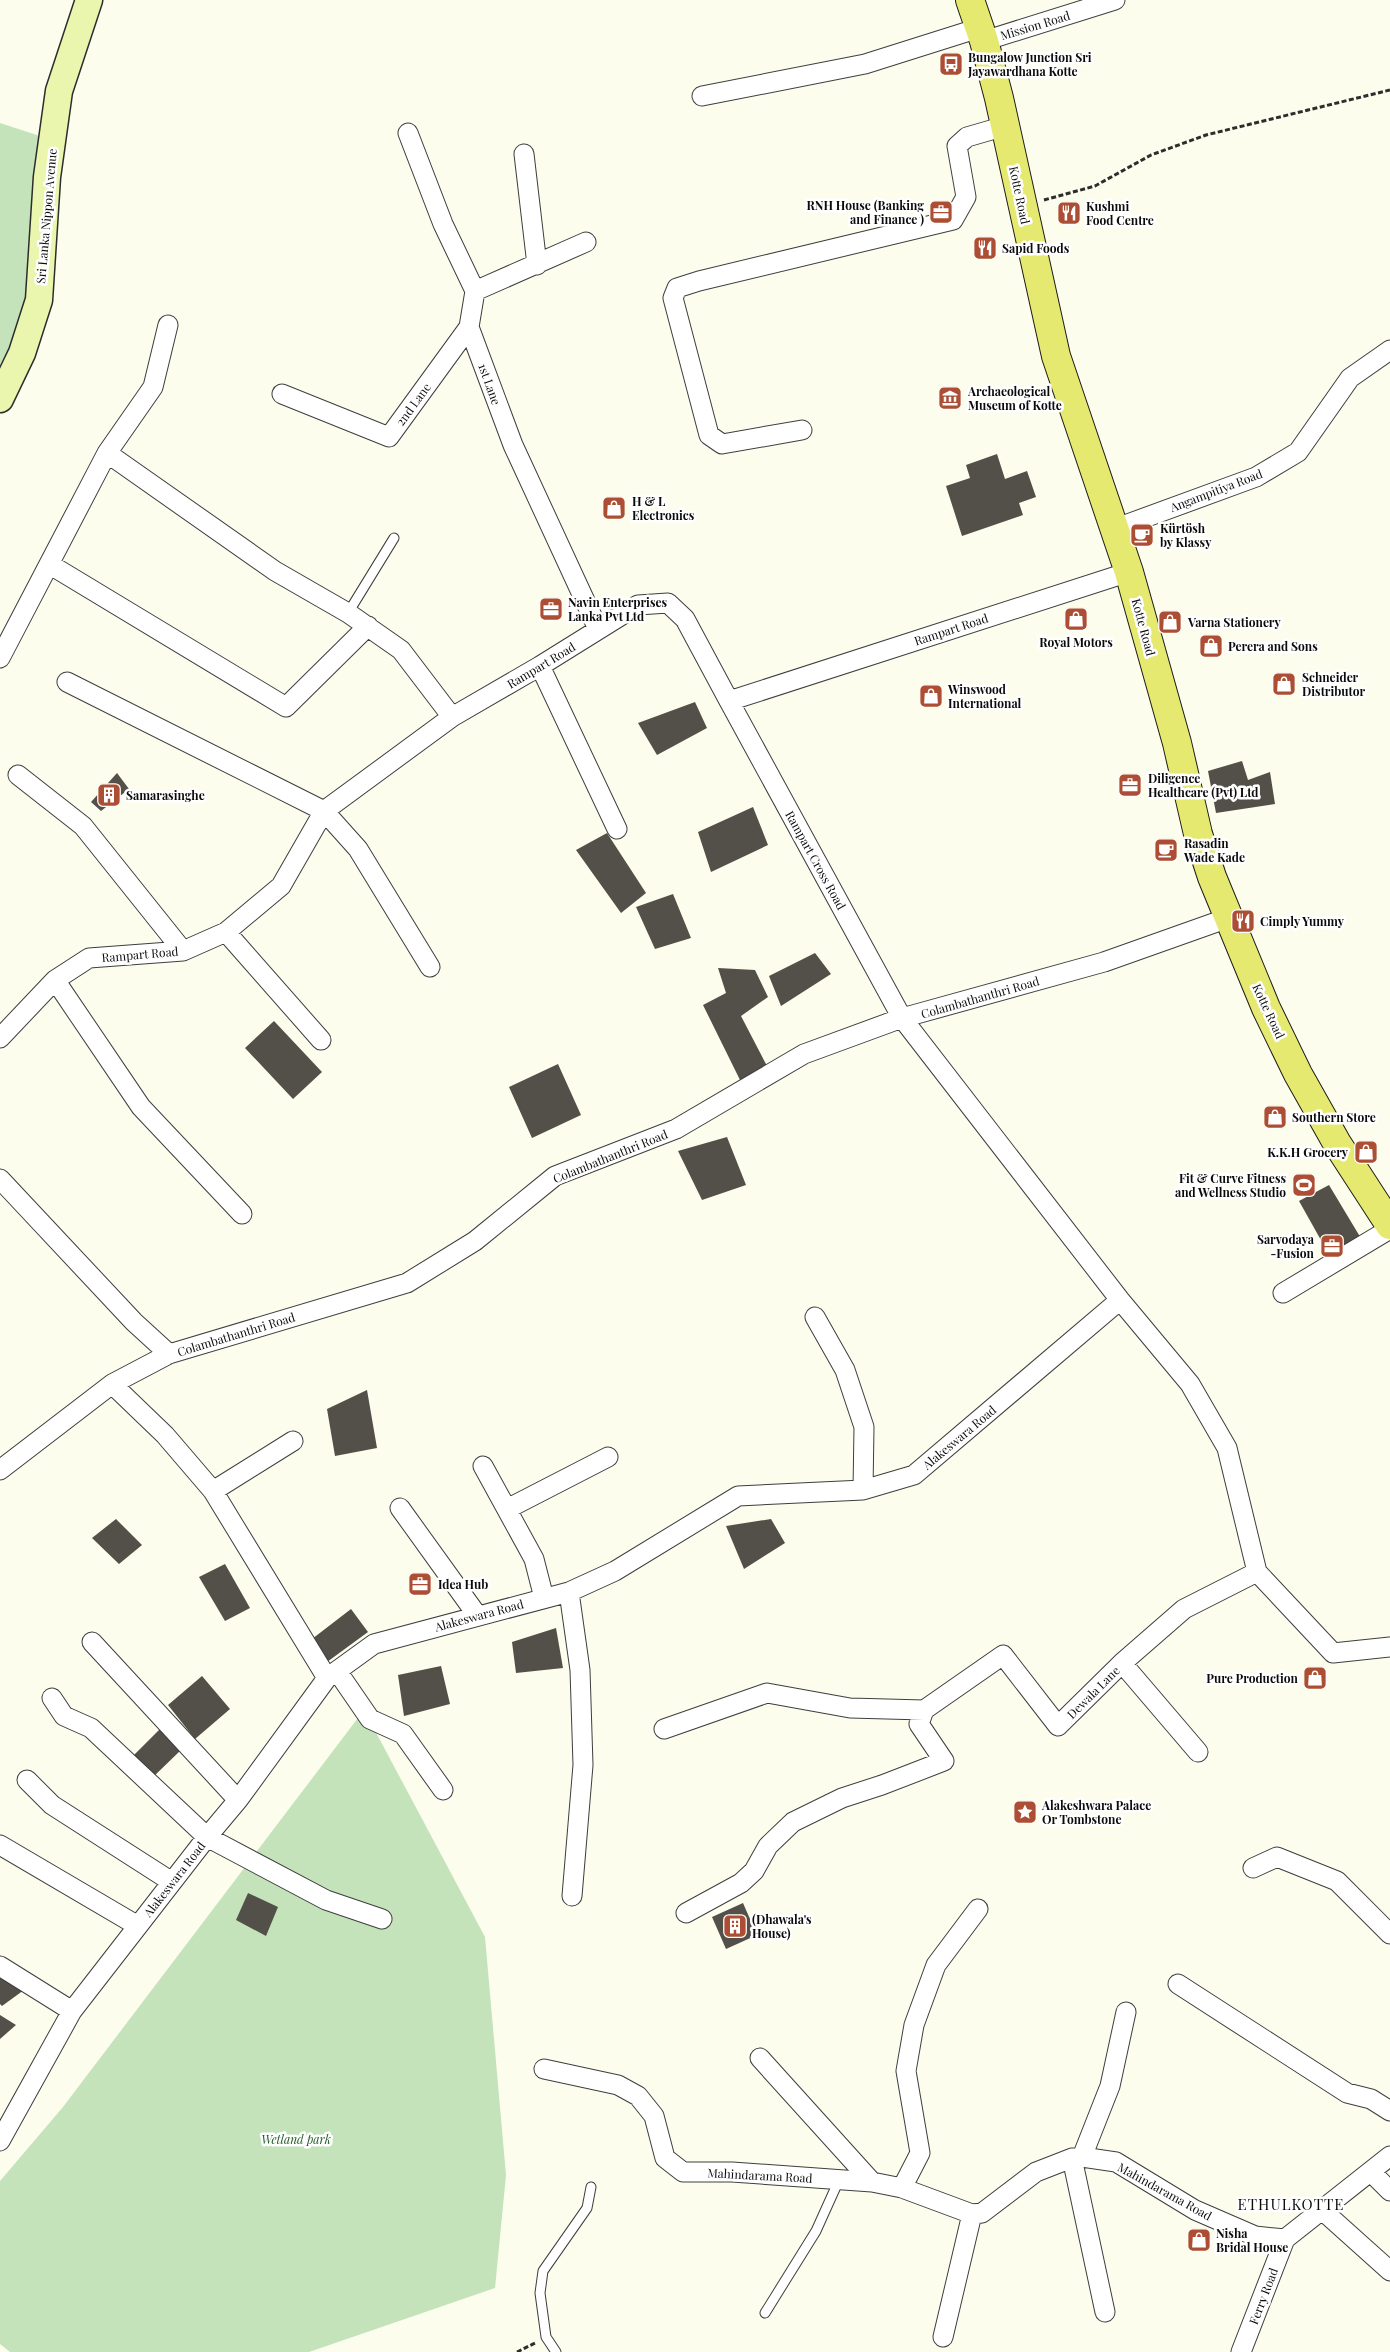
<svg xmlns="http://www.w3.org/2000/svg" width="1390" height="2352" font-family="'Playfair Display',serif">
  <style>
    .green { fill: #c4e3ba }
    .building { fill: #534f49 }
    .lines { fill: none; stroke-linecap: round; stroke-linejoin: round }
    .lane-casing { stroke: #3e3e3e; stroke-width: 11 }
    .street-casing { stroke: #3e3e3e; stroke-width: 21 }
    .secondary-casing { stroke: #2d2d2d; stroke-width: 29 }
    .primary-casing { stroke: #1c1c1c; stroke-width: 30 }
    .path { stroke: #2d2d2d; stroke-width: 3; stroke-dasharray: 5 2.5; stroke-linecap: butt }
    .lane { stroke: #fff; stroke-width: 9 }
    .street { stroke: #fff; stroke-width: 19 }
    .secondary { stroke: #eaf6ae; stroke-width: 26 }
    .primary { stroke: #e6e96f; stroke-width: 28 }
    .labels { text-anchor: middle; dominant-baseline: central; stroke-width: 5; stroke-linejoin: round; paint-order: stroke }
    .street-label { font-size: 12px; fill: #0b0b0b; stroke: #fff }
    .poi-label { font-size: 12px; font-weight: bold; fill: #0b0b0b; stroke: #fff; text-anchor: start }
    .park-label { font-size: 12px; font-style: italic; fill: #235b27; stroke: #fff }
    .quarter-label { font-size: 15px; letter-spacing: 1px; fill: #0b0b0b; stroke: #fff }
  </style>
  <rect width="100%" height="100%" fill="#fcfdec"/>
  <path class="green" d="M0 123 52 140 39 300 0 399Z
    M364 1710 485 1937 506 2175 495 2288 309 2352H10L0 2344V2181L63 2107Z"/>
  <path class="building" d="M997 454 1005 479 1027 471 1036 497 1019 503 1023 515 962 536 946 486 970 478 966 465Z
    M695 702 707 728 657 755 638 723Z
    M1242 761 1248 780 1270 772 1275 804 1216 813 1208 771Z
    M117 773 129 789 101 811 91 802Z
    M753 807 768 845 711 872 698 832Z
    M607 833 646 893 621 913 576 850Z
    M673 894 691 938 655 949 636 907Z
    M815 953 831 974 781 1006 769 976Z
    M718 968 755 970 768 997 741 1016 767 1066 741 1082 703 1005 726 993Z
    M274 1021 322 1072 293 1099 245 1048Z
    M558 1064 581 1115 532 1138 509 1087Z
    M727 1137 746 1185 702 1200 678 1151Z
    M1329 1185 1362 1240 1331 1258 1299 1201Z
    M367 1390 377 1448 335 1456 327 1409Z
    M116 1519 142 1545 119 1564 92 1538Z
    M771 1519 785 1543 744 1569 726 1526Z
    M225 1564 250 1608 225 1621 199 1577Z
    M351 1609 368 1632 327 1662 312 1639Z
    M556 1628 563 1668 516 1673 512 1642Z
    M441 1666 450 1704 404 1716 398 1675Z
    M202 1676 230 1709 195 1739 168 1705Z
    M160 1729 181 1750 152 1778 132 1757Z
    M248 1893 278 1907 266 1936 236 1920Z
    M743 1903 757 1935 726 1949 712 1917Z
    M0 1973 24 1990 2 2006 0 2004Z
    M0 2015 16 2025 0 2039Z"/>
  <g class="lines">
    <g class="lane-casing">
      <path id="lane" d="M348 613 394 538
        M765 2313 816 2231 839 2180
        M556 2352 546 2337 540 2293 543 2271 587 2208 591 2187"/>
    </g>
    <g class="street-casing">
      <path id="street" d="M984 41 1115 0
        M702 96 865 64 979 28
        M408 133 443 224 475 291 469 327 513 445 598 629
        M524 154 537 265
        M475 291 586 242
        M282 394 389 437 469 327
        M802 430 722 444 709 435 673 298 677 288 699 281 953 220 966 197 957 146 967 137 1005 126
        M107 453 275 571 348 613 401 650 452 717
        M1114 529 1256 477 1298 452 1350 378 1390 350
        M49 564 286 707 368 626
        M0 658 107 453 153 387 168 325
        M540 666 617 829
        M67 682 324 811 358 849 430 967
        M729 701 902 1018 1120 1300 1190 1384 1227 1448 1257 1572 1333 1653 1390 1647
        M18 775 83 826 183 951
        M226 932 321 1040
        M55 980 141 1107 242 1214
        M0 1038 55 980 89 958 183 951 226 932 281 886 324 811 452 717 540 666 638 605 668 603 685 619 729 701 1129 572
        M0 1179 134 1322 169 1354
        M1283 1293 1390 1229
        M815 1317 845 1370 864 1427 863 1490
        M112 1384 165 1435 213 1491 327 1678
        M483 1466 534 1559 544 1598
        M0 1470 112 1384 169 1354 407 1283 475 1241 555 1176 676 1129 804 1054 902 1018 1104 962 1228 918
        M213 1491 293 1441
        M400 1508 477 1615
        M507 1509 608 1457
        M569 1592 580 1670 583 1765 572 1896
        M92 1642 238 1800
        M1122 1663 1198 1752
        M337 1671 370 1719 403 1734 443 1790
        M52 1698 64 1716 91 1728 207 1837 326 1900 382 1919
        M664 1729 767 1693 850 1708 924 1710 1003 1655 1058 1726 1122 1663 1184 1609 1257 1572
        M27 1780 52 1805 172 1882
        M0 1845 138 1926
        M1253 1868 1277 1857 1337 1881 1390 1934
        M686 1913 741 1883 754 1871 768 1846 793 1822 842 1798 882 1785 944 1761 919 1724 924 1710
        M0 1966 72 2011
        M1178 1984 1347 2093 1371 2099 1390 2111
        M760 2058 872 2182
        M544 2069 618 2085 638 2096 654 2116 665 2158 683 2172H732L872 2182 902 2188 972 2214 982 2213 1036 2172 1072 2158 1082 2157 1116 2162 1195 2210 1255 2236 1285 2239 1390 2156
        M0 2141 72 2011 207 1837 238 1800 327 1678 374 1644 569 1592 615 1571 738 1496 863 1490 914 1475 1120 1300
        M1082 2157 1110 2086 1126 2012
        M1072 2158 1105 2312
        M1371 2172 1390 2191
        M902 2188 920 2153 906 2071 914 2025 936 1965 978 1909
        M1322 2210 1390 2271
        M943 2337 972 2214
        M1241 2352 1285 2239"/>
    </g>
    <g class="secondary-casing">
      <path id="secondary" d="M0 399 22 353 39 300 47 177 59 91 89 0"/>
    </g>
    <g class="primary-casing">
      <path id="primary" d="M970 0 984 41 999 98 1056 356 1129 572 1177 743 1198 834 1212 877 1266 1008 1298 1074 1338 1145 1390 1225"/>
    </g>
    <path class="path" d="M1044 200 1095 186 1151 155 1206 135 1390 90
      M517 2352 535 2343"/>
    <use href="#lane" class="lane"/>
    <use href="#street" class="street"/>
    <use href="#secondary" class="secondary"/>
    <use href="#primary" class="primary"/>
  </g>
  <defs>
    <g id="bus-square" transform="scale(1.25)"><rect x="-9" y="-9" width="18" height="18" rx="4" fill="#ac4e33" stroke="#fff"/><path d="M-5-6H5V4H4V6H2V4H-2V6H-4V4H-5ZM-3.5-4V0h7V-4ZM-3.5 1.2v1.5H-2V1.2ZM2 1.2v1.5H3.5V1.2Z" fill="#fff"/></g>
    <g id="office-square" transform="scale(1.25)"><rect x="-9" y="-9" width="18" height="18" rx="4" fill="#ac4e33" stroke="#fff"/><path d="M-6-3h4V-5.5h4V-3h4V5H-6ZM-1-4.5V-3h2v-1.5ZM-6 0V1H6V0Z" fill="#fff"/></g>
    <g id="restaurant-square" transform="scale(1.25)"><rect x="-9" y="-9" width="18" height="18" rx="4" fill="#ac4e33" stroke="#fff"/><path d="M-5-6h1v4h1v-4h1v4h1v-4h1v5L-1.5 .5V6h-2V.5L-5-1ZM5-6V6H3V1.5H1.5Q1.5-4 5-6Z" fill="#fff"/></g>
    <g id="museum-square" transform="scale(1.25)"><rect x="-9" y="-9" width="18" height="18" rx="4" fill="#ac4e33" stroke="#fff"/><path d="M0-6L6-3V-2H-6V-3ZM-5-1h2V3h-2ZM-1-1h2V3h-2ZM3-1h2V3H3ZM-6 4H6V6H-6Z" fill="#fff"/></g>
    <g id="shop-square" transform="scale(1.25)"><rect x="-9" y="-9" width="18" height="18" rx="4" fill="#ac4e33" stroke="#fff"/><path d="M-5-2.5h2.3a2.7 3.5 0 0 1 5.4 0H5L5.5 6h-11ZM-1.5-2.5h3a1.5 2.3 0 0 0-3 0Z" fill="#fff"/></g>
    <g id="cafe-square" transform="scale(1.25)"><rect x="-9" y="-9" width="18" height="18" rx="4" fill="#ac4e33" stroke="#fff"/><path d="M-5.5-4.5H6V0H3Q3 3.5 0 3.5H-2.5Q-5.5 3.5-5.5 0ZM3-3.2v2h1.7v-2ZM-6 4.5H4V6H-6Z" fill="#fff"/></g>
    <g id="building-square" transform="scale(1.25)"><rect x="-9" y="-9" width="18" height="18" rx="4" fill="#ac4e33" stroke="#fff"/><path d="M-4-6H4V6H1V3H-1V6H-4ZM-2.5-4.3h1.7v1.8h-1.7ZM.8-4.3h1.7v1.8H.8ZM-2.5-1h1.7V.8h-1.7ZM.8-1h1.7V.8H.8Z" fill="#fff"/></g>
    <g id="stadium-square" transform="scale(1.25)"><rect x="-9" y="-9" width="18" height="18" rx="4" fill="#ac4e33" stroke="#fff"/><path d="M0-5a6.5 5 0 1 0 0 10a6.5 5 0 1 0 0-10ZM-3.5-1.8h7v3.6h-7Z" fill="#fff"/></g>
    <g id="sight-square" transform="scale(1.25)"><rect x="-9" y="-9" width="18" height="18" rx="4" fill="#ac4e33" stroke="#fff"/><path d="M0-6L1.8-2.2L6-1.7L2.9 1.2L3.7 5.4L0 3.3L-3.7 5.4L-2.9 1.2L-6-1.7L-1.8-2.2Z" fill="#fff"/></g>
  </defs>
  <g fill-rule="evenodd">
    <use href="#bus-square" x="951" y="64"/>
    <use href="#office-square" x="941" y="212"/>
    <use href="#restaurant-square" x="1069" y="213"/>
    <use href="#restaurant-square" x="985" y="248"/>
    <use href="#museum-square" x="950" y="398"/>
    <use href="#shop-square" x="614" y="508"/>
    <use href="#cafe-square" x="1142" y="535"/>
    <use href="#office-square" x="551" y="609"/>
    <use href="#shop-square" x="1076" y="619"/>
    <use href="#shop-square" x="1170" y="622"/>
    <use href="#shop-square" x="1211" y="646"/>
    <use href="#shop-square" x="1284" y="684"/>
    <use href="#shop-square" x="931" y="696"/>
    <use href="#office-square" x="1130" y="785"/>
    <use href="#building-square" x="109" y="795"/>
    <use href="#cafe-square" x="1166" y="850"/>
    <use href="#restaurant-square" x="1243" y="921"/>
    <use href="#shop-square" x="1275" y="1117"/>
    <use href="#shop-square" x="1366" y="1152"/>
    <use href="#stadium-square" x="1304" y="1185"/>
    <use href="#office-square" x="1332" y="1246"/>
    <use href="#office-square" x="420" y="1584"/>
    <use href="#shop-square" x="1315" y="1678"/>
    <use href="#sight-square" x="1025" y="1812"/>
    <use href="#building-square" x="735" y="1926"/>
    <use href="#shop-square" x="1199" y="2240"/>
  </g>
  <g class="labels">
    <g class="street-label">
      <text transform="translate(1035 25) rotate(-17)">Mission Road</text>
      <text transform="translate(1020 195) rotate(78)">Kotte Road</text>
      <text transform="translate(46 216) rotate(-85)">Sri Lanka Nippon Avenue</text>
      <text transform="translate(490 384) rotate(70)">1st Lane</text>
      <text transform="translate(413 404) rotate(-54)">2nd Lane</text>
      <text transform="translate(1216 490) rotate(-21)">Angampitiya Road</text>
      <text transform="translate(1144 627) rotate(75)">Kotte Road</text>
      <text transform="translate(951 629) rotate(-18)">Rampart Road</text>
      <text transform="translate(541 665) rotate(-31)">Rampart Road</text>
      <text transform="translate(816 860) rotate(61)">Rampart Cross Road</text>
      <text transform="translate(140 954) rotate(-5)">Rampart Road</text>
      <text transform="translate(980 997) rotate(-16)">Colambathanthri Road</text>
      <text transform="translate(1269 1011) rotate(65)">Kotte Road</text>
      <text transform="translate(610 1156) rotate(-22)">Colambathanthri Road</text>
      <text transform="translate(236 1334) rotate(-17)">Colambathanthri Road</text>
      <text transform="translate(959 1437) rotate(-40)">Alakeswara Road</text>
      <text transform="translate(479 1615) rotate(-15)">Alakeswara Road</text>
      <text transform="translate(1093 1692) rotate(-45)">Dewala Lane</text>
      <text transform="translate(174 1879) rotate(-52)">Alakeswara Road</text>
      <text transform="translate(760 2175) rotate(3)">Mahindarama Road</text>
      <text transform="translate(1165 2191) rotate(29)">Mahindarama Road</text>
      <text transform="translate(1263 2296) rotate(-69)">Ferry Road</text>
    </g>
    <g class="poi-label">
      <text x="968" y="57">Bungalow Junction Sri<tspan x="968" dy="14">Jayawardhana Kotte</tspan></text>
      <text x="924" y="205" text-anchor="end">RNH House (Banking<tspan x="924" dy="14">and Finance )</tspan></text>
      <text x="1086" y="206">Kushmi<tspan x="1086" dy="14">Food Centre</tspan></text>
      <text x="1002" y="248">Sapid Foods</text>
      <text x="968" y="391">Archaeological<tspan x="968" dy="14">Museum of Kotte</tspan></text>
      <text x="632" y="501">H &amp; L<tspan x="632" dy="14">Electronics</tspan></text>
      <text x="1160" y="528">Kürtösh<tspan x="1160" dy="14">by Klassy</tspan></text>
      <text x="568" y="602">Navin Enterprises<tspan x="568" dy="14">Lanka Pvt Ltd</tspan></text>
      <text x="1188" y="622">Varna Stationery</text>
      <text x="1076" y="642" text-anchor="middle">Royal Motors</text>
      <text x="1228" y="646">Perera and Sons</text>
      <text x="1302" y="677">Schneider<tspan x="1302" dy="14">Distributor</tspan></text>
      <text x="948" y="689">Winswood<tspan x="948" dy="14">International</tspan></text>
      <text x="1148" y="778">Diligence<tspan x="1148" dy="14">Healthcare (Pvt) Ltd</tspan></text>
      <text x="126" y="795">Samarasinghe</text>
      <text x="1184" y="843">Rasadin<tspan x="1184" dy="14">Wade Kade</tspan></text>
      <text x="1260" y="921">Cimply Yummy</text>
      <text x="1292" y="1117">Southern Store</text>
      <text x="1348" y="1152" text-anchor="end">K.K.H Grocery</text>
      <text x="1286" y="1178" text-anchor="end">Fit &amp; Curve Fitness<tspan x="1286" dy="14">and Wellness Studio</tspan></text>
      <text x="1314" y="1239" text-anchor="end">Sarvodaya<tspan x="1314" dy="14">-Fusion</tspan></text>
      <text x="438" y="1584">Idea Hub</text>
      <text x="1298" y="1678" text-anchor="end">Pure Production</text>
      <text x="1042" y="1805">Alakeshwara Palace<tspan x="1042" dy="14">Or Tombstone</tspan></text>
      <text x="752" y="1919">(Dhawala's<tspan x="752" dy="14">House)</tspan></text>
      <text x="1216" y="2233">Nisha<tspan x="1216" dy="14">Bridal House</tspan></text>
    </g>
    <g class="park-label">
      <text x="296" y="2139">Wetland park</text>
    </g>
    <g class="quarter-label">
      <text x="1291" y="2204">ETHULKOTTE</text>
    </g>
  </g>
</svg>
